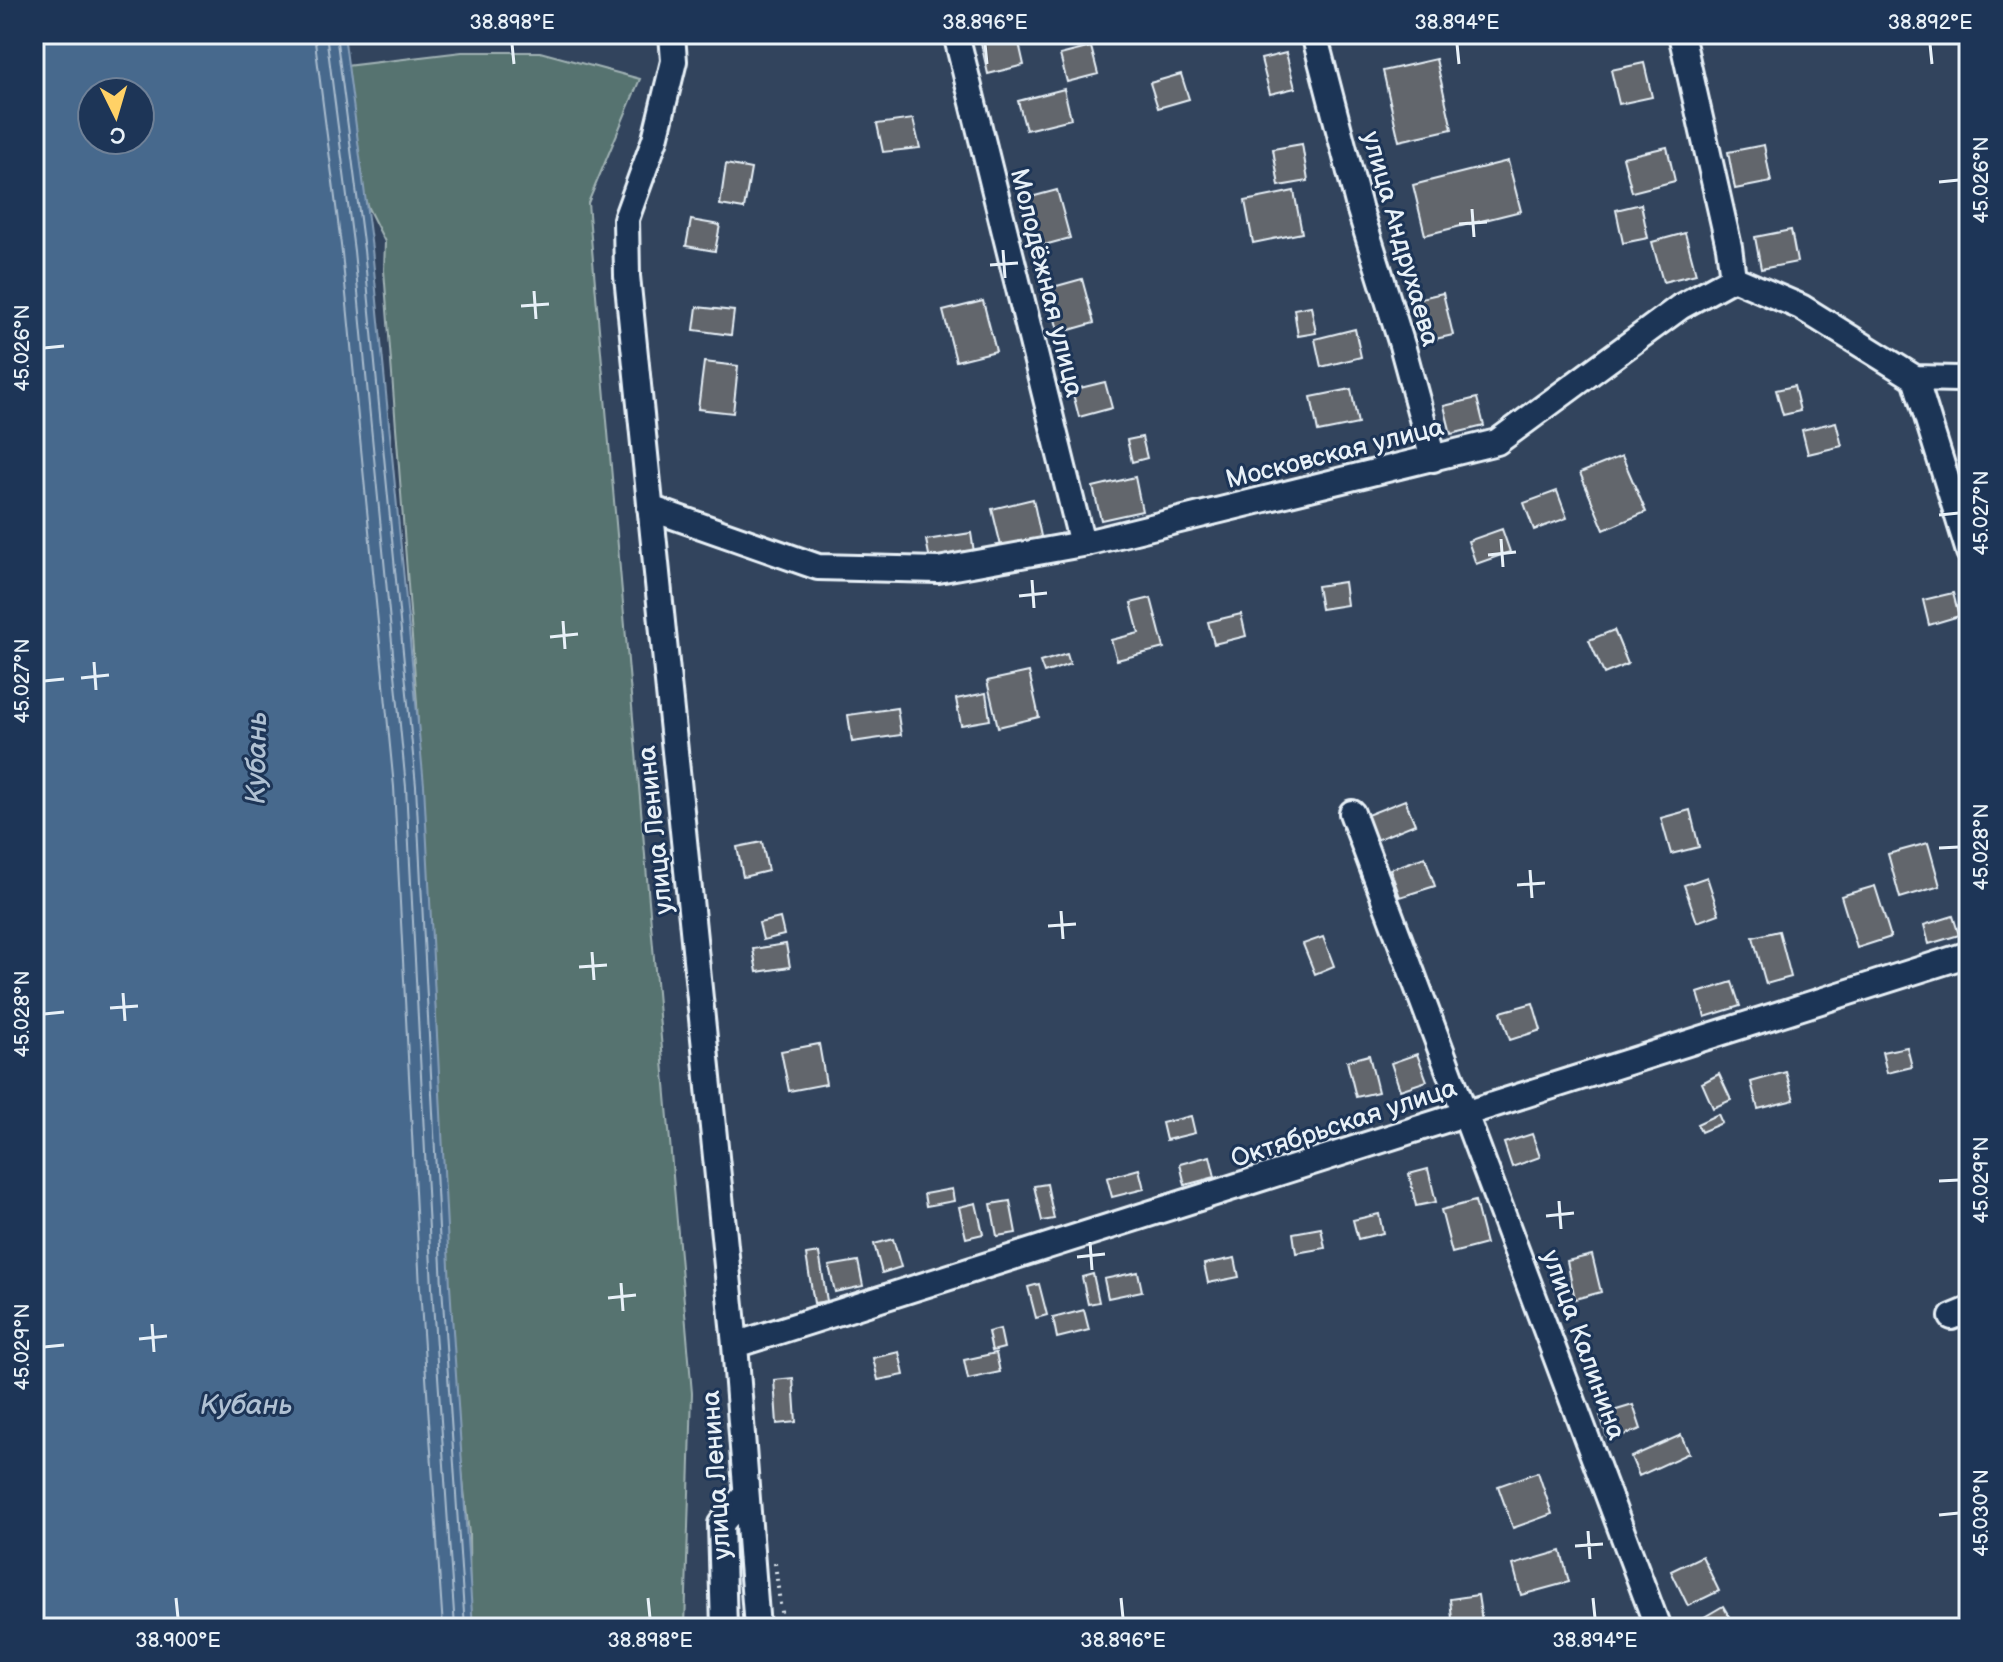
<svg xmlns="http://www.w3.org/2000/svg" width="2003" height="1662" font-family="'Balsamiq Sans',sans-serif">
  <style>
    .green { fill: #577370; stroke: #a0b2b4; stroke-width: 2 }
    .water { fill: #47698d; stroke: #879fb8; stroke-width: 2; fill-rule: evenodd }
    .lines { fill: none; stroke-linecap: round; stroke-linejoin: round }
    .shore { stroke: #a8bbcd; stroke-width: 2 }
    .building { fill: #62666c; stroke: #e8f1f8; stroke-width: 2 }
    .minor-casing { stroke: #e8f1f8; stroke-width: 30 }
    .path { stroke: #e8f1f8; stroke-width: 4; stroke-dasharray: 2 6; stroke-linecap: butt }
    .minor { stroke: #1d3557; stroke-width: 24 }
    .ticks { fill: none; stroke: #e8f1f8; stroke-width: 3 }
    .labels { text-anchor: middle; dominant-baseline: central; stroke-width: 6; stroke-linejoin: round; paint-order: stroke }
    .street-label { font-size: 26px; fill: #e8f1f8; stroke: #1d3557 }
    .water-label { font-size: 28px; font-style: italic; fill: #b0c1d3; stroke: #1d3557 }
    .neatline { fill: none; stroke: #e8f1f8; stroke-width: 3 }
    .ticks-label { font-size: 20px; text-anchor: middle; fill: #e8f1f8 }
  </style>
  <rect width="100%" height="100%" fill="#32445d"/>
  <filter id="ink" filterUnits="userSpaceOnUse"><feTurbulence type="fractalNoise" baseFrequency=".0125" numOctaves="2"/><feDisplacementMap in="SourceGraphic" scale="16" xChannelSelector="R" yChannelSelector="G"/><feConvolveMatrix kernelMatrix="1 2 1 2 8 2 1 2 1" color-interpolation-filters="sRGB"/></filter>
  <g filter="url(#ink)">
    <path class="green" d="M462 52H540L640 79 588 203 692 1393 685 1628H470L469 1534 446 1329 417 703 384 270 385 242 368 208 357 173 344 159 346 66Z"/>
    <path class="water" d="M34 34H344L372 249 424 785 450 1286 473 1628H34ZM92 92H140V140H92Z"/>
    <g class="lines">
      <path class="shore" d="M314 34 342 253 394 787 420 1288 443 1628
        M326 34 354 251 406 787 432 1287 455 1628
        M336 34 364 250 416 786 442 1286 465 1628"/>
    </g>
    <path class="building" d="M979 34H1017L1024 65 988 74Z
      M1392 34H1426L1394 42Z
      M1091 47 1098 74 1067 82 1060 55Z
      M1286 53 1295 88 1270 94 1261 59Z
      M1436 59 1452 129 1399 141 1383 71Z
      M1644 63 1652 97 1619 104 1611 70Z
      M1181 74 1189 99 1158 108 1150 83Z
      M1064 89 1071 119 1026 130 1018 101Z
      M913 119 920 148 883 152 877 124Z
      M1302 144 1308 181 1279 186 1273 149Z
      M1764 145 1771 182 1735 189 1728 152Z
      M1667 147 1675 181 1632 192 1623 157Z
      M1508 161 1521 211 1425 235 1413 185Z
      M726 164 751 169 744 209 720 205Z
      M1057 190 1070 238 1033 248 1020 200Z
      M1294 191 1302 233 1253 243 1245 201Z
      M1641 204 1648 238 1623 243 1616 210Z
      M691 220 720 225 715 251 686 246Z
      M1791 230 1797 262 1761 269 1755 237Z
      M1685 233 1696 274 1663 282 1652 242Z
      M1082 279 1094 323 1059 333 1046 289Z
      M1443 293 1453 335 1422 342 1412 300Z
      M983 301 996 351 956 361 943 311Z
      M1311 306 1316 333 1298 336 1294 309Z
      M697 307 734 311 731 335 694 330Z
      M1355 329 1361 357 1321 367 1315 339Z
      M704 362 738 366 733 413 698 409Z
      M1105 382 1112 408 1079 417 1072 390Z
      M1794 386 1800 411 1783 415 1776 390Z
      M1351 389 1358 424 1318 432 1311 397Z
      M1477 398 1484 426 1451 434 1444 406Z
      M1836 422 1842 446 1808 454 1802 430Z
      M1142 437 1147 458 1132 462 1127 440Z
      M1622 456 1646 512 1604 530 1580 473Z
      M1135 477 1142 511 1101 520 1093 487Z
      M1557 491 1567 518 1534 530 1524 503Z
      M1033 499 1042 541 1002 550 992 509Z
      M1502 529 1510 552 1476 564 1468 541Z
      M971 533 974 552 930 560 926 540Z
      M1344 582 1347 605 1321 609 1317 586Z
      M1953 593 1959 616 1929 625 1923 600Z
      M1151 598 1164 648 1117 660 1111 640 1139 633 1131 603Z
      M1241 614 1246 636 1214 644 1208 622Z
      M1614 630 1628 664 1604 674 1589 640Z
      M1067 654 1070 664 1044 673 1040 662Z
      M1029 672 1039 717 998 727 987 681Z
      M986 693 990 720 961 725 956 699Z
      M897 708 901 735 852 742 848 715Z
      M1405 800 1415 824 1371 842 1362 817Z
      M1690 810 1699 847 1671 854 1661 818Z
      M762 842 768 871 743 877 737 847Z
      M1928 843 1940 886 1900 898 1888 854Z
      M1425 857 1435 886 1400 897 1390 869Z
      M1707 877 1719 914 1697 922 1684 885Z
      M1875 886 1891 937 1857 948 1841 896Z
      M1953 916 1959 935 1929 944 1924 925Z
      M780 918 784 935 763 940 759 923Z
      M1779 931 1791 977 1766 984 1753 937Z
      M1323 937 1334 966 1315 974 1303 944Z
      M786 944 790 967 757 972 753 949Z
      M1732 982 1740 1006 1705 1017 1698 993Z
      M1533 1003 1541 1030 1510 1040 1501 1012Z
      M1964 1019H1969V1039L1966 1040Z
      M819 1044 826 1084 789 1091 781 1051Z
      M1907 1047 1912 1067 1887 1073 1882 1052Z
      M1417 1054 1427 1081 1400 1090 1391 1063Z
      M1369 1055 1378 1092 1356 1097 1347 1061Z
      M1786 1072 1794 1100 1758 1109 1751 1082Z
      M1719 1074 1731 1100 1713 1108 1702 1083Z
      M1718 1114 1722 1123 1701 1132 1697 1124Z
      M1191 1116 1195 1133 1166 1140 1162 1123Z
      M1532 1134 1540 1157 1512 1167 1504 1143Z
      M1210 1156 1215 1177 1185 1185 1180 1164Z
      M1139 1169 1144 1189 1112 1197 1107 1178Z
      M1428 1169 1436 1202 1416 1206 1409 1174Z
      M1047 1184 1054 1219 1042 1221 1034 1186Z
      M952 1189 954 1201 926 1206 924 1194Z
      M1010 1201 1016 1233 997 1236 991 1204Z
      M1475 1201 1486 1244 1452 1253 1441 1210Z
      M976 1203 983 1234 966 1238 959 1207Z
      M1379 1214 1383 1233 1358 1239 1353 1220Z
      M1321 1228 1325 1248 1296 1253 1293 1233Z
      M893 1239 901 1267 882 1273 874 1244Z
      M819 1253 827 1301 814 1303 806 1255Z
      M1592 1255 1601 1292 1575 1299 1567 1261Z
      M1235 1258 1239 1277 1208 1283 1204 1264Z
      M858 1261 863 1286 835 1292 829 1266Z
      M1138 1272 1142 1291 1108 1298 1104 1279Z
      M1093 1274 1099 1302 1088 1304 1082 1277Z
      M1039 1284 1047 1315 1036 1318 1028 1287Z
      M1084 1310 1089 1330 1057 1338 1053 1318Z
      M1000 1329 1004 1348 992 1351 988 1332Z
      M899 1352 904 1375 878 1380 873 1358Z
      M996 1353 1000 1372 968 1379 964 1360Z
      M793 1378 796 1422 777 1424 774 1380Z
      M1633 1405 1641 1429 1608 1440 1600 1415Z
      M1681 1435 1689 1453 1639 1476 1631 1457Z
      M1538 1472 1552 1514 1513 1528 1498 1486Z
      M1561 1551 1569 1582 1521 1595 1513 1565Z
      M1702 1556 1719 1591 1688 1606 1671 1571Z
      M1478 1595 1483 1628H1453L1450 1599Z
      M1723 1606 1736 1628H1697L1694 1623Z"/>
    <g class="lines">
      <g class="minor-casing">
        <path id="minor" d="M672 34 674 61 655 139 626 219 627 276 735 1345 757 1628
          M956 34 1082 544
          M1314 34 1359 207 1402 345 1433 459
          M1681 34 1729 247 1733 278
          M1915 378 1969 552
          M650 508 818 567 938 570 1082 544 1497 442 1680 307 1733 278 1801 307 1915 378 1958 379 1969 375
          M1352 813 1658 1628
          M1952 1317 1969 1310
          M735 1345 1969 954
          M724 1628 721 1524 746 1494"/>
      </g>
      <path class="path" d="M775 1563 783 1628"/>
      <use href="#minor" class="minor"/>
    </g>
  </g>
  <path class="ticks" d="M512 44 514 64M985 44 987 64M1457 44 1459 64M1930 44 1932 64M1939 182 1959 180M1472 209 1474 237M1459 224 1487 222M1003 250 1005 278M990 265 1018 263M534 291 536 319M521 306 549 304M44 348 64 346M1939 515 1959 513M1501 539 1503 567M1488 555 1516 552M1032 580 1034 608M1019 596 1047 593M563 621 565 649M550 637 578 634M94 662 96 690M81 678 109 675M44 681 64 679M1939 848 1959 847M1530 870 1532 898M1517 885 1545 883M1061 911 1063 939M1048 926 1076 924M592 952 594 980M579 967 607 965M123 993 125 1021M110 1008 138 1006M44 1014 64 1012M1939 1181 1959 1180M1559 1201 1561 1229M1546 1216 1574 1213M1090 1242 1092 1270M1077 1257 1105 1254M621 1283 623 1311M608 1298 636 1295M152 1324 154 1352M139 1339 167 1336M44 1347 64 1345M1939 1515 1959 1513M1588 1531 1590 1559M1575 1546 1603 1544M176 1598 178 1618M648 1598 650 1618M1121 1598 1123 1618M1593 1598 1595 1618"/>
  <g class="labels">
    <g class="street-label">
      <text transform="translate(1400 239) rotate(74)">улица Андрухаева</text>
      <text transform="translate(1046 283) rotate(76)">Молодёжная улица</text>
      <text transform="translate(1335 454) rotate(-14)">Московская улица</text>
      <text transform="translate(656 830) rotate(-96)">улица Ленина</text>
      <text transform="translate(1344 1124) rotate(-18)">Октябрьская улица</text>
      <text transform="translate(1583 1345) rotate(70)">улица Калинина</text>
      <text transform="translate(717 1475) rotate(-94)">улица Ленина</text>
    </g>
    <g class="water-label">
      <text transform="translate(257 758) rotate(-89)">Кубань</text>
      <text x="246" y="1405">Кубань</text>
    </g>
  </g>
  <rect width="2003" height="1662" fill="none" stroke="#1d3557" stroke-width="88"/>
  <g transform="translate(116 116) rotate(175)"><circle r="38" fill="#1d3557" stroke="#6e8097" stroke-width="2"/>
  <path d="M0-6L14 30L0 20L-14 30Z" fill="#ffd166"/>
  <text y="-12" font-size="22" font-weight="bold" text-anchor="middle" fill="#e8f1f8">С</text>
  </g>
  <rect x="44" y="44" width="1915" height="1574" class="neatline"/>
  <g class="ticks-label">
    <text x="512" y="29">38.898°E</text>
    <text x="985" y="29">38.896°E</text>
    <text x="1457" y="29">38.894°E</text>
    <text x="1930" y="29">38.892°E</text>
    <text transform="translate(1981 180) rotate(-90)" y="7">45.026°N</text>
    <text transform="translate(22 348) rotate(-90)" y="7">45.026°N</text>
    <text transform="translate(1981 513) rotate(-90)" y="7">45.027°N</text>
    <text transform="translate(22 681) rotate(-90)" y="7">45.027°N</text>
    <text transform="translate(1981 847) rotate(-90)" y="7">45.028°N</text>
    <text transform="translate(22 1014) rotate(-90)" y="7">45.028°N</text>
    <text transform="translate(1981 1180) rotate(-90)" y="7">45.029°N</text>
    <text transform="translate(22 1347) rotate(-90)" y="7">45.029°N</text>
    <text transform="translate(1981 1513) rotate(-90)" y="7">45.030°N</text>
    <text x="178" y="1647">38.900°E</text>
    <text x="650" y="1647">38.898°E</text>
    <text x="1123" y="1647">38.896°E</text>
    <text x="1595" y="1647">38.894°E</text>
  </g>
</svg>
